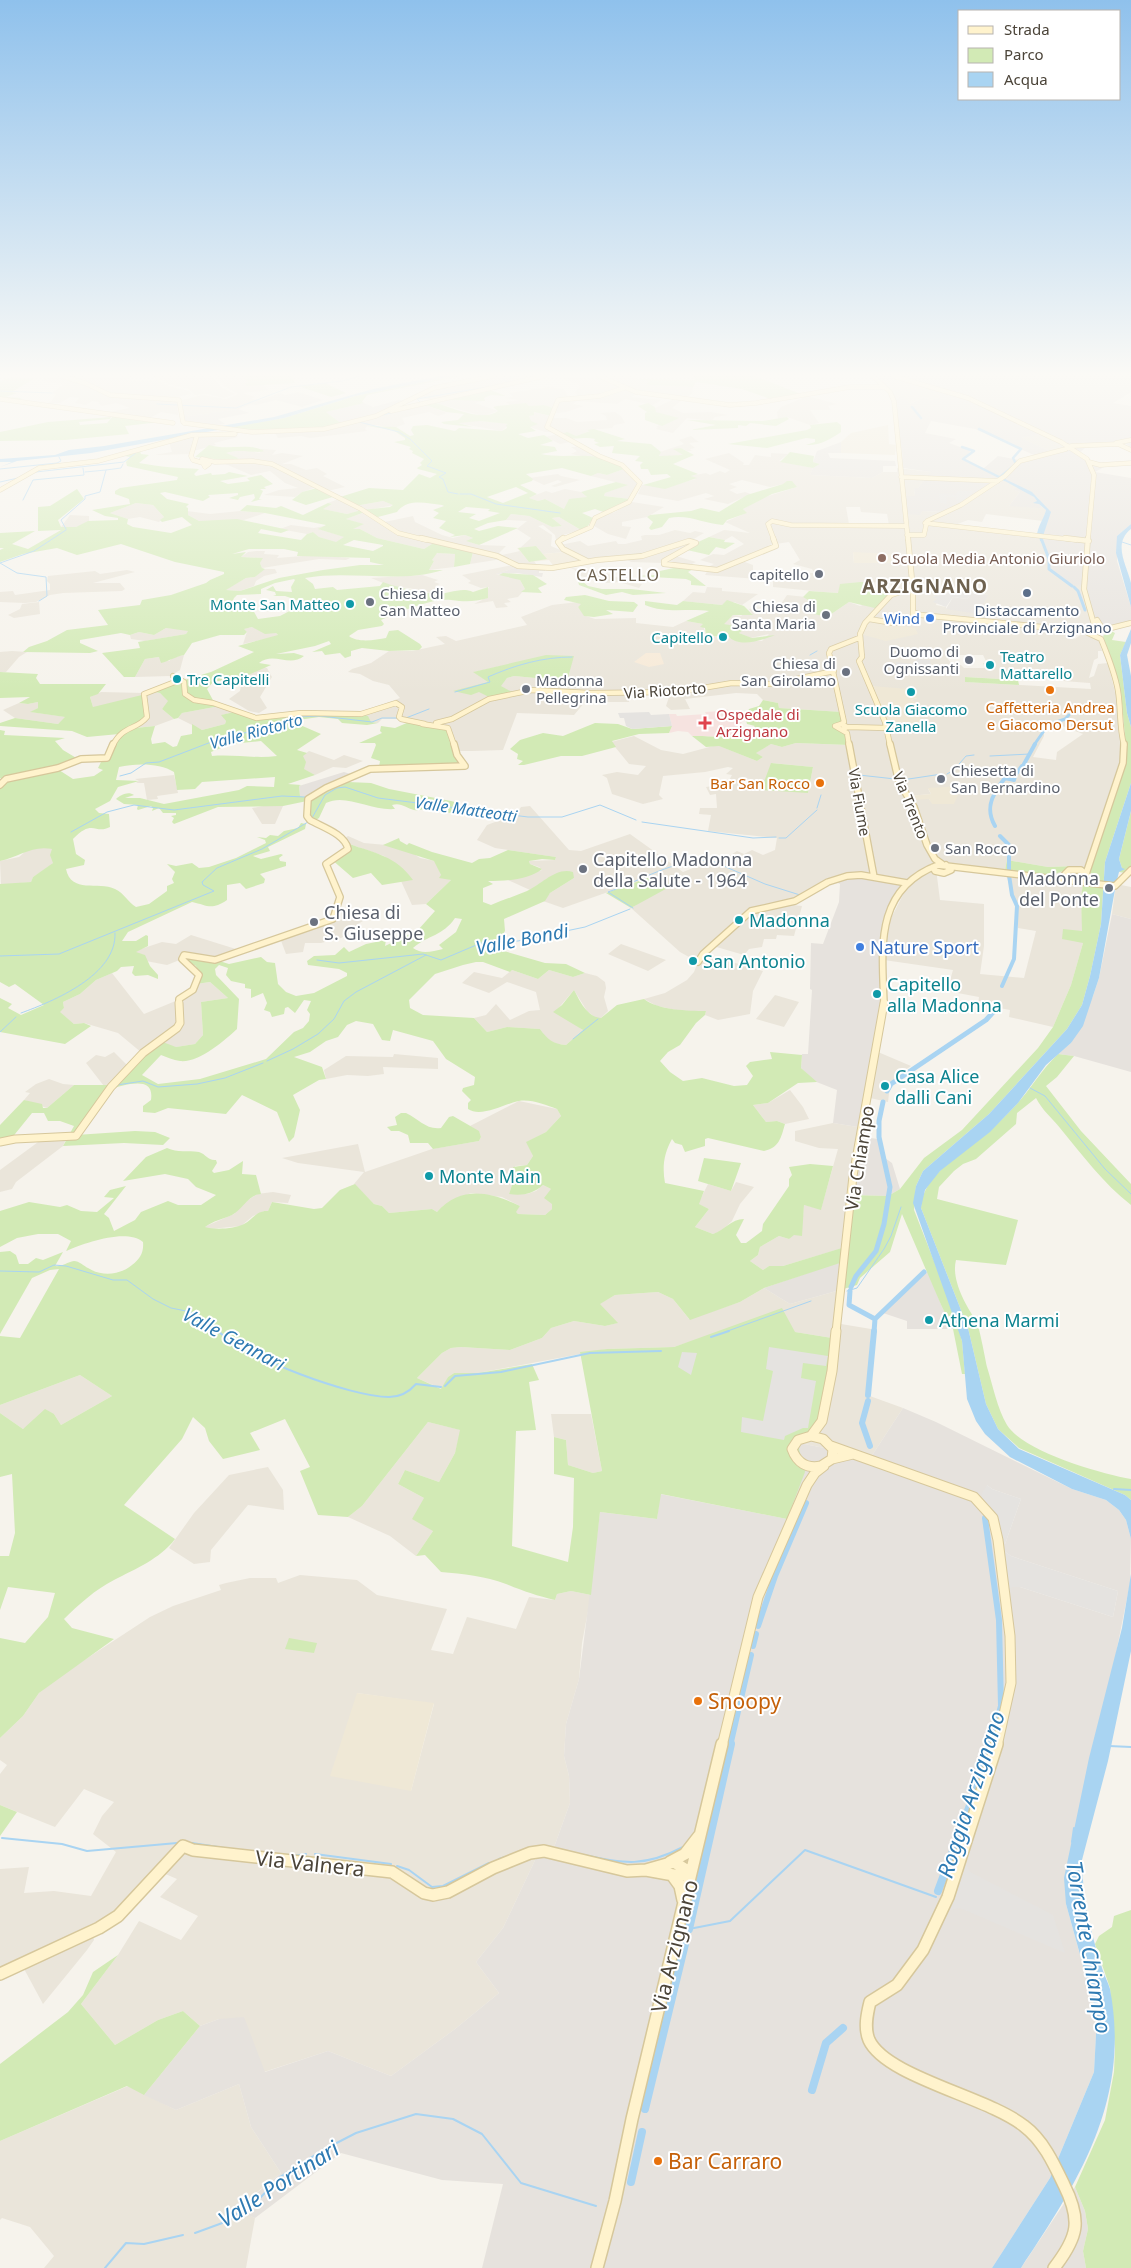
<svg xmlns="http://www.w3.org/2000/svg" width="1131" height="2268" font-family="'Noto Sans',sans-serif">
<style>
.residential{fill:#eae5da;fill-rule:evenodd}
.commercial{fill:#f7ead8}
.industrial{fill:#e6e2dd;fill-rule:evenodd}
.education{fill:#efe8d6}
.medical{fill:#f6e3e0}
.green{fill:#d2eab5;fill-rule:evenodd}
.parking{fill:#e5e3e0}
.water{fill:#a9d4f2}
.lines{fill:none;stroke-linecap:round;stroke-linejoin:round}
.stream-far1{stroke:#a9d4f2;stroke-width:1}
.stream{stroke:#a9d4f2;stroke-width:2}
.canal-far5{stroke:#a9d4f2;stroke-width:2.5}
.canal-far4{stroke:#a9d4f2;stroke-width:3}
.canal-far3{stroke:#a9d4f2;stroke-width:4}
.canal-far2{stroke:#a9d4f2;stroke-width:5}
.canal-far1{stroke:#a9d4f2;stroke-width:6}
.canal{stroke:#a9d4f2;stroke-width:8}
.secondary-far5-casing{stroke:#d6c79b;stroke-width:5}
.secondary-far4-casing{stroke:#d6c79b;stroke-width:6}
.secondary-far3-casing{stroke:#d6c79b;stroke-width:8}
.secondary-far2-casing{stroke:#d6c79b;stroke-width:9}
.secondary-far1-casing{stroke:#d6c79b;stroke-width:11}
.secondary-casing{stroke:#d6c79b;stroke-width:14}
.secondary-far5{stroke:#fff3cd;stroke-width:4}
.secondary-far4{stroke:#fff3cd;stroke-width:4.5}
.secondary-far3{stroke:#fff3cd;stroke-width:5.5}
.secondary-far2{stroke:#fff3cd;stroke-width:7}
.secondary-far1{stroke:#fff3cd;stroke-width:9}
.secondary{stroke:#fff3cd;stroke-width:11}
.education-dot{fill:#8d6e63;stroke:#fff;stroke-width:2}
.worship-dot{fill:#6b7280;stroke:#fff;stroke-width:2}
.service-dot{fill:#5c6f8a;stroke:#fff;stroke-width:2}
.culture-dot{fill:#0f9aa8;stroke:#fff;stroke-width:2}
.shop-dot{fill:#3f7fe0;stroke:#fff;stroke-width:2}
.food-dot{fill:#e8710a;stroke:#fff;stroke-width:2}
.health-dot{fill:#e0444e;stroke:#fff;stroke-width:2}
.labels{text-anchor:middle;dominant-baseline:central;stroke-width:4;stroke-linejoin:round;paint-order:stroke}
.far-education-label{font-size:15px;fill:#785e54;stroke:#fff;text-anchor:start}
.far-worship-label{font-size:15px;fill:#5b616d;stroke:#fff;text-anchor:end}
.far-culture-label{font-size:15px;fill:#0d838f;stroke:#fff;text-anchor:end}
.far-service-label{font-size:15px;fill:#4e5e75;stroke:#fff}
.far-shop-label{font-size:15px;fill:#366cbe;stroke:#fff;text-anchor:end}
.far-street-label{font-size:15px;fill:#4b4439;stroke:#fff}
.far-food-label{font-size:15px;fill:#c56008;stroke:#fff}
.far-health-label{font-size:15px;fill:#be3a42;stroke:#fff;text-anchor:start}
.far-quarter-label{font-size:16px;letter-spacing:1px;fill:#6e6250;stroke:#fff}
.far-water-label{font-size:16px;font-style:italic;fill:#2e7ab2;stroke:#fff}
.worship-label{font-size:18px;fill:#5b616d;stroke:#fff;text-anchor:start}
.culture-label{font-size:18px;fill:#0d838f;stroke:#fff;text-anchor:start}
.shop-label{font-size:18px;fill:#366cbe;stroke:#fff;text-anchor:start}
.street-label{font-size:18px;fill:#4b4439;stroke:#fff}
.far-district-label{font-size:19px;font-weight:bold;letter-spacing:1px;fill:#6e6250;stroke:#fff}
.water-label{font-size:19px;font-style:italic;fill:#2e7ab2;stroke:#fff}
.near-food-label{font-size:21px;fill:#c56008;stroke:#fff;text-anchor:start}
.near-street-label{font-size:21px;fill:#4b4439;stroke:#fff}
.near-water-label{font-size:22px;font-style:italic;fill:#2e7ab2;stroke:#fff}
</style>
<rect width="100%" height="100%" fill="#f6f3ec"/>
<path class="residential" d="M68,376H89L90,378L132,376L129,381H159L169,386L189,391L191,394L172,398L177,401L178,415L161,412L148,419L104,413L130,408L116,403L102,406L98,403L99,402L92,401L86,405L75,403L79,398L70,397L60,403L45,404L51,402L56,394L52,393L64,384L41,381L49,377Z
M159,376H212L221,387L235,394L224,398L207,394L195,395L188,389L168,384Z
M216,376H244L248,383L263,384L268,390L243,393L255,397L251,399L261,400L239,409L190,416L182,414L180,405L182,400L203,395L226,399L238,394L224,386Z
M495,376H541L432,400L416,397L454,384Z
M601,376H635L641,378L635,379L638,380L649,381L651,385L693,387L692,394L684,398L634,390Z
M564,377L603,379L639,393L631,397L661,400L653,405L625,399L617,404L577,401L573,404L584,406L566,412L556,413L559,401L578,396L575,392L580,387L579,384L560,378Z
M898,378L934,389L944,396L931,400L924,397L909,404L892,397L879,383Z
M549,387L564,389L568,397L560,398L554,408L544,405L529,406L526,403L510,405L506,402L520,400L504,398L513,397L509,393Z
M807,396L837,404L828,406L831,410H810L819,423L810,425L787,417L778,420L777,412L781,407Z
M676,398L682,400L672,408L683,413L711,412L728,415L715,417L712,420L717,421H713L687,418L673,433L656,429L658,427H656L659,425L677,418L658,413L655,411V408Z
M450,400L481,401L475,403L498,411L483,416L436,403Z
M425,405L447,413L438,416L429,412L402,418L405,424L394,428L376,425L367,426L365,429L367,431L310,438L301,436L278,438L275,433L304,432Z
M533,412L551,416L545,425L551,432H545L530,427L529,416Z
M615,412L621,416L625,423L614,425L612,428L589,430L590,431L576,436L560,435L549,429L548,422L553,418H566L577,422L607,420L606,416L600,413Z
M463,421H480L509,424L502,431L457,423Z
M233,434L238,437L214,443L216,445L193,451L192,454L154,455L172,452L169,442L192,436Z
M557,434L598,456L591,458L571,454L577,451L571,447H576L573,444L570,442L560,444L546,437Z
M1040,434L1066,447L1052,452L1020,438Z
M691,436L699,442L689,443L695,448L690,449L692,451H687L681,448L676,451L684,455L661,457L657,453L684,444L679,440Z
M261,449L276,450L272,455L282,453L303,456L282,464H291L306,470L317,468L327,474L323,476L345,487L327,491L321,487L314,488L302,492L295,497L264,495L279,490L298,488L285,483L270,471L251,475L223,463L236,460L225,453L242,450L260,453Z
M729,453L744,463L743,465H749L755,455L771,457V453L788,454L779,461L813,468L810,475L872,478L883,472H897V468L932,472L918,488H914L915,496L922,511L944,512L993,481L1003,480L1019,487L1012,489L1020,492L1009,506H1041L1046,510L1043,521L986,514L982,522L968,520L955,525L1041,536L1050,559V568L1064,580L1083,585L1096,624L1082,631L1062,629L1075,639L1083,633L1098,638L1102,651H1098V658L1094,660L1089,678L1094,676L1098,664L1108,663L1115,692L1121,703L1126,748L1083,884L1081,898L1083,943L1071,985L1053,1027L1009,1017L1010,1010L978,1004L979,997L947,991L953,970L884,960L885,930L906,889L874,877L833,882L793,905L802,906L794,936L777,935L776,939H764L762,947L749,949L744,955L713,946L704,954L763,971L753,991L750,1014L718,1020L705,1015L706,1011H681L657,1006L644,999L665,993L687,980L694,972L698,962L680,952L631,908L641,902L653,876L563,908L543,901L550,893L574,878H548L530,890L508,880L542,870L539,867L530,864L529,861L555,860L556,857L495,848L477,840L487,825L506,818H514L521,807L530,806L569,850L581,851L630,834L683,872L698,866L696,864L706,860L718,863L737,851L744,854L752,850L763,855L775,850L777,838L708,831L711,815L699,814L700,808H717L716,794L710,795L706,787L727,784L732,775L726,774L733,768L728,767L705,772L663,776L659,795L663,799L643,804L612,794L607,778L602,775L617,772L638,775L646,766L629,764L611,742L634,736L661,750L683,754L717,745L757,761L763,757L755,753L771,744L782,747L796,743L848,745L842,712L779,708L778,703L763,700L757,694L736,693L685,699L690,709L671,710L666,706L669,697L690,694L689,692L630,693L629,702H585L574,715L517,713L503,750L472,751H454L423,726L399,719H382L378,723L371,722L359,713L400,698L389,685L373,681L360,674L348,672L352,669L371,663L389,651H412L445,644L436,637L446,636L456,641L527,625L521,617L552,605L578,602L582,604L578,607L586,616L595,619L636,618V623L673,627L686,621L703,624L706,636L762,641L769,634L751,638L739,633L744,629L723,624L733,615L741,616L745,613L752,614L749,609L781,604L787,595L806,597L808,600L806,612L827,617L849,602L860,606L891,593V584L872,582L850,583L839,593L823,592L773,587V582H769V580L705,575L708,570L704,569L714,564L700,560L713,554L724,555L744,544L732,536L725,540L709,537L724,530L750,533L725,522L746,513L743,509L762,498L797,487L783,484L770,487L742,480L729,484L737,487L729,490L737,494L745,492L751,494L728,504L704,499L714,496L706,493L678,501L638,494L642,485L680,483L696,479L690,476L706,473L710,475L720,471L725,473L730,470L705,459ZM860,507L861,512L887,514L889,525L849,524L846,507ZM789,542L800,560L793,564L812,569L814,573H753V565L742,561L767,548L769,545ZM853,553L909,555L910,563H854ZM952,591H959L988,595L946,609V607L936,605L938,599L933,597ZM951,655H983L986,661L994,663H983L985,668H964L961,665H953L948,659H954ZM519,662L566,681L514,676L507,678L500,686L511,692L471,687L489,682L474,672ZM1017,675L1052,677L1062,679L1063,681L1090,683L1091,689L966,682V677L1018,680ZM872,686L917,698L911,700L918,704L885,713ZM1052,722L1083,734L1057,752L1056,760L1033,757L1044,736V729ZM772,763L813,767L808,793ZM928,789L954,804H933L929,799L908,796L931,794ZM1007,860L1048,867L1076,866L1052,875L1034,874L1005,870ZM954,866L1005,870L1015,906L1018,928L1036,931L1024,978L980,974L984,946V904L940,900L936,869Z
M624,469L638,484L630,499L604,496L605,493L627,485L591,476L598,473L607,475Z
M558,474L561,476L580,480L555,487L551,486L562,482L558,480L544,485L529,478Z
M565,489L581,492L587,497L564,509L545,499L538,501L528,498L546,491L552,493Z
M341,498L355,506L383,501L394,505L347,514L322,509L332,504L328,503Z
M632,502L664,507L647,517L622,522V526L631,527L626,539L608,534L594,526V521L598,517L615,512Z
M136,503L153,505L164,517L159,522L140,517L128,519L110,513Z
M187,511L210,514L240,511L265,513L244,520L209,522L199,521L188,515Z
M366,512L380,523L413,516L415,522L442,535L453,538L465,535L473,538L467,541L479,545L506,546L499,553L502,555L520,551L529,562L534,561L539,568L518,567L496,574L515,577L520,580L525,589L518,597L507,599L511,602L504,603L508,607L496,608L493,601L474,604L482,600L489,587L481,588L468,583L471,581L462,575L513,565L502,559L470,564L473,552L435,542L424,549L377,538L360,529H352L363,524L345,519Z
M511,514L529,516L552,527L562,526L552,518L559,517L581,530L563,535L556,540L555,535L543,525L538,526L552,535L551,546L565,552L543,554L536,546L520,548L531,538L517,529L527,521L506,520Z
M70,515L89,516V523L76,527H61Z
M291,525L314,528L324,526L319,529L345,537L336,543L319,537L313,532L307,534L280,529Z
M675,530L690,533L695,531L704,533L690,541L694,542L676,556L696,562L685,567L663,563L631,562L624,558L586,561L560,545L580,541L588,546L616,541L618,544H625L642,540L641,536L645,535H659Z
M256,551H265L264,554L279,555L277,558L315,555L350,558L346,560L319,559L262,568L260,563L262,558L241,557L248,552Z
M438,553L455,554L454,567L429,570L434,561L432,560L434,554Z
M571,568L603,572L632,583L642,584L639,588L619,582L607,583L577,575L575,570Z
M264,569H275L277,573L264,576L256,581L254,586L240,591L225,590L246,578L255,577Z
M127,570L135,572L93,583H120L125,589L122,591L63,593L50,595L36,602L25,603L0,602V592L13,591L15,595L50,590V584L47,581L48,576L95,571L100,574Z
M422,575L438,580L434,582L440,584L435,586L441,589L437,590L443,593L434,594L409,588L393,587L371,578Z
M707,587L722,588V591L758,594L742,605L734,602L722,605L683,601L693,592L705,593Z
M39,602L40,614L14,618L8,615L20,609L22,604Z
M252,627L276,633L279,636L243,644L247,632L243,629Z
M166,628L189,630L186,634L145,641L131,639L130,635L139,632L154,635Z
M0,652L12,651L27,652L19,657L6,672H0Z
M184,655L180,670L170,676L135,677L145,659L159,657L169,661L174,657Z
M264,667L267,668L272,677L260,697L267,708L259,713L249,711L229,699L240,691L243,676Z
M148,691L160,693L169,701L162,709L174,719L155,726L123,729L138,723L93,707L90,697L101,692L144,693Z
M38,702V708L31,712L66,717L58,724L15,718L3,710L19,703L28,704Z
M220,706L234,712L222,715L226,721L225,724L202,730L178,718L182,713Z
M309,751L334,760L344,755L363,761L346,768L333,767L315,775L303,769L302,756Z
M174,775L178,793L157,796L158,799L147,800L144,783H136L139,781L135,779Z
M263,806H283L275,824H262L252,808Z
M348,836L364,843L386,845L409,851L420,858L435,861L441,875L451,880L426,904L412,905L401,881L412,880L384,856L349,844L345,838Z
M43,847L53,849V863L50,866L33,877L31,882L1,885L0,861L19,857L27,850Z
M1116,884L1131,887V919L1112,914Z
M341,908L357,914L363,921L356,925L361,928L341,938L321,943H305L303,952L286,954L280,938L331,920Z
M191,935L239,950L216,960L182,959L167,965L146,961L144,955L136,953L135,951L162,942L176,944Z
M621,944L666,960L648,971L608,954Z
M512,970L538,979L549,970L573,977L585,973L597,976L605,982L606,988L604,997L608,1011L601,1018H596L587,1011L574,990L556,1011L583,1030L566,1045L557,1044L548,1040L540,1029L507,1027L487,1032L474,1018L486,1015L496,1004L510,1020L529,1011L540,1010L536,992L507,982L489,993L462,983L474,972L502,978Z
M112,973L144,1014L178,1000L196,984L210,982L228,998L201,1002L203,1035L195,1044L176,1047L169,1046L142,1053L118,1033L84,1023L74,1024L59,1012L64,1008L63,1002L80,994L96,980Z
M775,995L799,1002L784,1027L756,1019Z
M114,1052L129,1067L113,1085L104,1086L86,1063L96,1055L105,1057Z
M878,1052L911,1066L902,1072L906,1075L890,1085L888,1102L870,1098Z
M394,1054L438,1058V1069L383,1067L384,1074L368,1076L347,1075L326,1079L324,1070L346,1056L393,1057Z
M49,1079L63,1084L74,1085L47,1108L24,1100L30,1093L25,1092L36,1084Z
M790,1090L803,1107L809,1119L785,1124L777,1121L766,1122L753,1105L768,1103Z
M519,1101L557,1109L561,1116L546,1132L527,1142L533,1156L527,1165L515,1166V1176L509,1194H527L536,1191L543,1185L551,1189L553,1204L552,1209L545,1215L518,1214L515,1212L520,1206L502,1197L471,1193L443,1206L437,1212L432,1209L389,1213L382,1206L374,1204L354,1184L364,1172L298,1163L282,1158L358,1144L365,1172L432,1149L479,1141L481,1137L479,1132L470,1126Z
M833,1123L864,1128L846,1247L783,1266H769L763,1270L750,1261L758,1255L760,1247L779,1236L789,1239L803,1216L804,1205L821,1209L838,1149L819,1148L795,1141V1131Z
M45,1137H67L63,1146L16,1182L12,1189L0,1192V1170Z
M736,1182L754,1187L740,1204L732,1221L720,1232L713,1234L695,1227L709,1209L698,1204L708,1184L731,1191Z
M273,1192L291,1195L288,1203L272,1202L268,1211H264L253,1216L241,1226L210,1229L204,1227L234,1214L241,1205L257,1194Z
M764,1288L790,1304L840,1290L835,1323L871,1329L867,1395L903,1408L871,1457L799,1443L832,1338L795,1332L717,1333L674,1347L607,1349L478,1373H454L448,1377L442,1389L417,1378L442,1353L451,1348L461,1347L510,1350L542,1338L551,1328L574,1321L605,1326L617,1323L599,1304L615,1295L658,1292L673,1299L689,1319L740,1302Z
M80,1375L112,1396L61,1425L54,1414L23,1429L0,1413V1405Z
M551,1414H591L602,1471L593,1473L568,1465L566,1440L554,1437Z
M428,1422L461,1430L455,1453L439,1482L405,1470L398,1484L424,1498L433,1531L416,1556L390,1536L348,1517L362,1506Z
M268,1467L283,1490L284,1510L248,1505L211,1550L210,1562L194,1564L169,1548L194,1513L229,1475Z
M300,1575L357,1580L377,1595L447,1609L431,1650L453,1654L467,1617L516,1629L529,1597L555,1600L557,1594L571,1591L591,1595L582,1643L579,1679L566,1724L564,1756L569,1776L570,1803L553,1850L537,1856L503,1928L476,1962L499,1993L455,2029L391,2076L328,2051L264,2072L219,2019L200,2026L183,2011L158,2020L115,2045L81,2004L118,1955L139,1921L181,1940L198,1916L160,1897L177,1879L163,1873L93,1935L94,1940L87,1950L43,2004L23,1967L0,1978V1869L29,1867L24,1893L54,1891L91,1896L116,1852L93,1834L102,1816L114,1802L84,1789L55,1827L0,1805V1774L7,1765L0,1760V1738L23,1716L39,1693L60,1676L150,1617L173,1606L221,1590L219,1585L226,1583L250,1578H276L278,1583ZM357,1693L434,1704L411,1791Z
M239,2084L251,2127L281,2173L236,2209L255,2218L246,2268H44L54,2256L30,2227L2,2218L0,2220V2141L128,2086L176,2110Z"/>
<path class="commercial" d="M646,653H660L664,664L649,667L634,662Z"/>
<path class="industrial" d="M872,376H1131V392L1113,403L1131,406V448L1123,441L1085,448L1079,453L1092,461L1106,466L1095,472L1131,478V524L1117,536V561L1131,607V622L1111,626L1096,624L1083,585L1073,586L1050,568V559L1041,536L1050,513L1037,497L1005,479L993,481L964,502L944,512L922,511L920,515L907,514L905,496H915L914,488H918L931,472L903,468L902,450L894,420L892,398L904,397L910,404L924,397L931,400L943,396L927,391L933,390L898,378L879,383ZM931,421L975,429L1034,455L1019,460L998,456L983,469L963,460L971,451L949,443L956,439L925,433ZM1041,434L1064,446L1066,447L1052,452L1021,438Z
M298,392L323,400L302,407L276,400L256,405L249,404L280,393L286,395Z
M399,400L403,401L375,415L342,424L326,412L364,403L373,407Z
M238,409L249,413L218,419L225,424L210,426L192,424L184,420L182,414L190,416Z
M841,442V453H828L830,458L895,461L896,466H883V472L872,478L810,475L813,468L820,464L813,462L817,451Z
M1019,487L1034,497L1041,506L1040,508L1009,506L1020,492L1011,489Z
M518,567L545,568V571H539V573H543L542,577L517,573L495,574Z
M972,593L988,595L978,614L946,609L953,597L967,599Z
M344,772L354,775L309,798L300,796L299,786Z
M853,876L910,884L896,906L885,930L886,1008L864,1128L833,1123L837,1090L814,1081L801,1068L802,1054H808L812,990L810,989L811,943L823,944L839,902L840,884L836,882Z
M1112,914L1131,919V1072L1074,1056L1058,1054L1071,1043L1093,996L1099,978Z
M863,1137L878,1139L882,1156L892,1163L900,1189L888,1196L850,1195Z
M843,1261L840,1290L790,1304L764,1288Z
M928,1271L942,1307L953,1329H907V1321L880,1312Z
M903,1408L936,1422L1072,1489L1106,1500L1119,1510L1126,1520L1131,1539L1130,1583L1066,1904L1097,2017L1094,2072L1050,2178L992,2268H482L503,2184L442,2180L341,2153L255,2218L236,2210L281,2173L251,2127L239,2084L176,2110L144,2095L200,2026L219,2019L244,2017L265,2072L328,2051L391,2076L455,2029L499,1993L476,1962L503,1928L537,1856L553,1850L570,1803L569,1776L564,1756L566,1724L579,1679L600,1512L657,1519L660,1494L787,1519L799,1443L871,1457ZM987,1485L992,1489L1021,1499L1005,1544L993,1514ZM1004,1551L1011,1556L1118,1591L1113,1617L1020,1587H1012Z
M1075,2187L1085,2211L1088,2229L1083,2251L1086,2268H1021Z"/>
<path class="education" d="M888,425L889,444L896,445L895,455L841,453V442L851,433Z
M536,546L543,554L565,552L586,561L555,568L549,560L529,562L517,548Z
M853,552L909,555L910,563H854Z
M868,619L884,622L883,624L915,628L918,634L886,641L860,634Z
M871,686L909,689L916,693L917,698L911,700L918,704L921,725L888,722Z
M962,786L954,804H932L929,799L910,800L908,796L931,794L928,788Z
M357,1693L434,1703L411,1791L330,1776Z"/>
<path class="medical" d="M721,709H727L729,713L747,714L749,717L737,726L743,734L720,737L692,736L688,732L678,731L669,733L672,726L669,714H676L677,716L706,714L705,712L721,711Z"/>
<path class="green" d="M244,376H292L295,383L247,386L245,383H248Z
M453,376H461L367,395L362,402L364,403L326,412L342,424C303,431 263,431 223,428L284,418L355,396Z
M693,376H755L803,395L773,400L742,389L696,382L693,387L651,385L647,384L649,381L634,379L695,380Z
M11,377L35,378L12,392L17,393L6,397L22,398L16,401L0,398V381Z
M325,383L346,393L331,397L298,386Z
M490,390L506,396L491,395L484,398L485,401L450,400Z
M436,403C454,408 482,422 498,411L493,407L497,406L526,403L529,406L544,405L554,408L551,416L534,412V415L529,416L531,421L538,424L530,427L536,431L518,434L528,438L544,435L553,441L540,445L555,447L557,451L541,454C566,460 603,448 624,469L607,475L598,473L591,476L562,468L526,474L533,479L532,481L520,485L537,494L529,498L538,501L545,499L564,509L569,499L587,497L581,492L616,482L628,485L605,493L604,496L630,499L606,513L595,509L582,513L593,518L588,526L581,530L559,517L552,518L562,526L552,527L529,516L511,514L506,520L488,523L474,529L479,531L498,526L518,528L479,545L466,541L473,538L465,535L450,537L455,535L439,528L446,521L433,518L439,513L433,510L444,506L442,505C426,503 407,498 397,512L374,518L365,512L346,519L364,524L353,529H360L377,538L424,549L435,542L473,552L470,564L454,567L455,554L437,553L432,560L434,561L429,570H443C398,584 351,570 305,578L313,584L315,589L333,587L337,590L380,586L383,582C391,586 424,593 434,594C447,595 461,586 473,592L488,587V598C474,602 465,602 451,600C434,597 396,613 381,620L384,624L382,626L358,630L349,636C357,643 376,640 386,638L389,631L398,630L420,644L422,647L419,650L389,651L362,648L351,651V656L345,658L340,653L325,655L322,651L312,652L331,644L329,641L315,646L276,654L294,653L304,656C289,668 274,651 259,663L271,665L246,676L213,682L207,689L215,704L220,706L182,713L178,718L174,719L162,709L168,701L160,693L148,691L211,672L254,652L238,646L278,635L276,633L265,634L252,627L244,629L247,632L244,635H220L192,643L184,655C175,657 169,661 161,663L159,657L145,659L135,677H124L102,653L140,648L138,642L186,634L188,631L166,628L154,635L139,632L130,635L121,633L80,640V643L98,651L90,653L23,652L29,647L47,641L67,630L108,625L98,610L140,605L142,600L171,595L206,583L210,580L224,574V572L175,562L121,544L77,555L57,548L23,554L0,562V550L4,548H0V533L35,531L12,544L28,549L61,530L38,531V507L50,506L77,489L84,499L58,520L61,527H76L88,521L118,520V518L105,516L92,510L130,504L129,499L115,494V491L120,488L177,480L178,477L127,466L126,462L130,457L120,455L140,451L141,454L149,455L139,463C160,467 180,468 199,469L194,474L196,476L211,473L212,475L225,474L229,472L248,476L220,481L228,484L250,481L247,478L261,475L273,484L264,487L266,489H260L263,491L259,499H262L251,502L255,498L254,494L240,497L238,500L229,498L238,495V493L208,495L210,497L203,501L165,492L160,493L167,499L189,504L186,507L188,508V515L199,521L237,519L289,530L281,533L261,529L258,533L301,540L307,534L313,532L319,537L336,542L344,537L318,529L326,525L265,513L240,511L247,505L276,508L281,506L303,515L328,503L332,504L323,509L347,514L362,510L390,507L393,505L383,501L355,506L340,497L369,488L403,490L419,474L430,478L437,474L418,469L417,468L422,465L420,463L424,459L412,453L413,451L409,449L411,447L394,442L405,440V438L393,430L367,426L396,427L410,436L414,435L411,430L413,426L427,425L455,431L459,428L502,431L507,428L506,425L508,424L480,421L458,423L473,427L444,424L441,422L458,420L464,414L446,412L425,405ZM516,487L528,493L503,503L487,497ZM136,503L153,505L164,517L160,520L162,522L182,517L192,525L171,533L133,527L127,524L128,519L110,513ZM466,507L490,509L488,511L500,513L479,521L469,518L476,514L458,512ZM354,540L383,545V546L373,551L343,545ZM249,549H284L298,552L297,556L370,558V562L384,565H360L323,570L279,578L240,591L226,590L246,578L255,577L265,569L262,568L260,563L263,558L241,557L246,552L232,554ZM294,579L295,580L291,587L292,592L276,591L273,586L266,590L275,592L276,595L273,596H285L305,603L280,616L258,619L253,610L248,607L233,610L230,607L234,598L237,595L261,594V589L275,583Z
M648,403L655,407L656,412L679,418L662,426L645,420V413L647,412L638,406Z
M113,416L160,422L125,426L129,434L65,440L0,441V432L48,422L111,417L110,419L79,422L80,425L107,423Z
M787,417L789,419L776,426L750,423L746,426L738,425V428L690,430L716,425L687,420L763,421Z
M837,422L841,425V432C831,439 819,446 806,445L815,442V439L806,438L767,448L728,444L807,430L811,428L810,425Z
M594,429L625,439L617,441L651,444L661,452L659,456C662,456 680,455 683,455L673,449L681,448L694,455L673,464L698,474L691,476L697,478L665,489L643,485L671,477L667,474L651,475L648,469H641L640,465L643,462L635,461L640,456L612,453L614,446L600,447L594,444L599,443L594,441L595,439C580,436 576,442 560,435L567,432L576,436L590,431L587,430Z
M209,445C228,451 248,442 264,451C256,454 241,448 226,453L238,458L235,461L195,457Z
M790,452L814,456L813,462L820,464L813,468L780,462Z
M787,481H792L797,487L772,494L743,509L747,513L727,520L723,525C704,524 689,514 669,518L662,527L651,530L649,528L653,522L647,517L650,515L691,511L701,508L719,512L747,495L783,484Z
M321,487L336,496L306,505L292,500L302,492Z
M709,537L725,540L724,542L735,543L725,549L716,547L709,555L687,550L696,543Z
M536,546L547,559L529,562L518,548Z
M678,567L695,568L688,572L706,586L691,585V581L686,579L636,576L656,575L660,571Z
M503,573L533,575L547,584L538,588L542,593L521,592L525,589L520,580L499,575Z
M577,577L588,586L602,589H631L666,593L633,595L622,592L606,595L579,585Z
M860,582H865L862,590L892,592L879,609L849,602L827,617L805,612L808,600L803,597L809,591L838,593L840,584Z
M585,595L609,601L634,602L638,605L633,612L606,610L613,614L594,617L584,616L578,607L581,604L564,600L566,597Z
M727,600L744,606L753,615H733L724,624L746,628L739,633L752,638L775,635C763,640 740,648 729,637L706,636L705,628L700,627L703,624L686,621L709,611C687,608 667,614 645,605V601L677,605L683,601L722,605Z
M1109,630L1115,633L1112,640L1126,642L1120,655L1127,713L1131,727V783L1105,862L1101,924L1090,976L1082,1005L1067,1029L989,1114L923,1171L916,1186L914,1210L954,1312L962,1341L965,1374H962L953,1329L942,1307L902,1214L890,1252L860,1278L857,1285L840,1290L843,1262L764,1288L740,1302L690,1320L673,1299L658,1292L615,1295L600,1304L618,1323L605,1326L574,1321L551,1328L542,1338L510,1350L461,1347L451,1348L442,1353L417,1378L441,1389L448,1377L454,1373H478L532,1364L539,1380L529,1382L536,1430L516,1431L512,1546L568,1562L573,1527L574,1478L554,1474V1437L566,1440L568,1465L593,1473L602,1471L580,1352L607,1349L674,1347L782,1308L795,1332L832,1338L820,1417L814,1432L799,1443C798,1455 805,1461 805,1472L787,1519L661,1494L657,1519L600,1512L591,1595L571,1591L557,1594L555,1600C537,1596 523,1591 506,1584C485,1576 463,1574 441,1572L425,1555L416,1556L433,1531L412,1519L424,1498L398,1484L405,1470L439,1482L455,1453L460,1430L428,1422L362,1506L348,1517L318,1515L300,1471L310,1467L285,1419L250,1433L260,1450L223,1459L209,1441L205,1428L193,1417L182,1439L124,1505L175,1539C160,1559 135,1569 114,1580C96,1589 78,1605 64,1619L72,1628L114,1639L39,1693L23,1716L0,1738V1638L25,1643L48,1617L55,1593L8,1587L0,1610V1556H9L15,1533L12,1474L0,1477V1413L23,1429L45,1409L54,1414L61,1425L112,1396L80,1375L0,1405V1336L20,1338L59,1269L50,1270L32,1278L0,1334V1252L10,1251L16,1255L19,1264H28L36,1258L43,1260L63,1252L55,1266C62,1267 67,1262 74,1261C79,1261 84,1266 88,1268C102,1277 120,1275 132,1265C140,1259 144,1252 143,1242C126,1228 85,1243 66,1251L71,1241L58,1234H38L17,1238L0,1247V1211L29,1202L60,1207L67,1205L81,1211L97,1212L114,1198L104,1197L110,1190L126,1186L104,1214L109,1218L114,1231L135,1220L141,1212L168,1201L178,1205H201L216,1195L196,1187L188,1179L165,1174L123,1181L146,1157L167,1148C178,1153 187,1150 199,1152C206,1154 208,1161 216,1160L217,1163L212,1171L214,1173L229,1170L243,1161L242,1174L256,1175L261,1194C249,1194 242,1210 232,1215C223,1219 213,1221 205,1227C214,1230 235,1229 244,1224C253,1219 257,1210 268,1211L272,1202L314,1209L322,1208L340,1190L355,1184L374,1204L382,1206L389,1213L432,1209L437,1212C461,1185 491,1192 520,1206L516,1212L518,1214L545,1215L552,1209V1204L544,1198L551,1189L543,1185C533,1194 522,1196 509,1194L515,1176L513,1167L527,1165L533,1156L526,1142L546,1132L561,1116L557,1109C546,1105 531,1099 519,1101C504,1104 481,1118 468,1109V1103L471,1100L462,1091L463,1088L474,1085L475,1077L446,1059L433,1041L393,1030L390,1041L382,1040L373,1024L356,1021L347,1025L338,1037L326,1041L310,1052L294,1057L322,1067L326,1079L319,1080L293,1095L300,1110L294,1137L289,1142L277,1112L242,1095L226,1114L168,1108L155,1113L143,1112V1106L151,1100C152,1093 151,1086 143,1084C135,1082 116,1086 109,1091C100,1097 84,1125 76,1135L135,1131L155,1132L170,1138L163,1145L124,1143L63,1146L74,1126L60,1121H48L44,1113H32L11,1139L0,1142V1125L24,1100L42,1104L43,1108H47L74,1085H113L160,1041L176,1047L195,1044L203,1035L201,1002L228,998L210,982L196,984L198,974L196,966L182,959V956L216,960L229,964L261,957L267,962L275,963L278,984L286,992L296,996L314,993L347,976V973L339,969L308,965L307,961L314,956L335,955L344,947L349,952L366,944L386,940L385,946L418,930L435,911L426,904L451,880L439,878L441,875L434,861L383,845L399,838L400,841L407,845L409,843L432,852L472,863L479,859L490,858L508,850L556,857L555,860L542,859L529,861L530,864L542,869C529,880 505,881 488,881L493,884L483,888V902L491,905C503,900 515,896 527,891C542,884 556,867 573,872L574,878L550,893L545,901L504,919L505,931L497,943L489,942L482,947V950L504,951L545,963L566,964L585,973L573,977L549,970L538,979L512,970L510,972L483,962H476L463,965L435,974L409,1000L410,1008L423,1015L474,1018L487,1032L507,1027L540,1029C547,1039 553,1044 566,1045L583,1030L553,1012L562,1005L574,990C580,1001 587,1017 601,1018L617,1005L644,999C658,1010 688,1011 706,1011L705,1015L696,1023L680,1045L668,1052L660,1061L670,1072L683,1081L702,1078L734,1086L747,1085L753,1076L746,1066L750,1062L772,1059L770,1052L802,1055L801,1068L817,1082L798,1083L768,1103L753,1105L766,1122L777,1121L785,1124C781,1138 779,1148 764,1151L708,1138L705,1139V1146L685,1152L682,1145L675,1143L672,1139C664,1153 662,1167 665,1183L704,1191L699,1204L709,1209L695,1227L713,1234C725,1230 731,1219 744,1219L736,1235L741,1243H746L762,1231L763,1224L789,1186V1179L792,1175L789,1167L810,1164L833,1166L821,1210L804,1205L802,1236L794,1235L789,1239L779,1236L760,1247L758,1255L750,1261L763,1270L769,1266H783L845,1247L850,1195L888,1196L900,1189L924,1158L962,1130L1038,1048L1053,1027L1071,985L1083,943L1062,939L1063,929L1082,931L1081,897L1083,884L1126,748L1121,692L1103,636ZM455,918L462,919L456,932L439,945L443,949C433,951 422,955 413,948C428,935 443,936 455,918ZM219,965L228,968L226,975L231,981L245,984V988L251,989V998L263,993L267,1003L264,1010L270,1012L272,1017L284,1014L285,1008L288,1007L295,1013L304,1000L311,1001L307,1010L310,1014L309,1021L303,1028L294,1032L266,1059L200,1079L158,1084L142,1075L161,1055C167,1057 173,1060 180,1061C199,1063 224,1041 237,1029L239,999L216,975L215,969Z
M546,655L574,656L567,681L514,676L507,678L501,686L512,692L489,697L479,692L471,695L453,691L488,682L473,672Z
M0,672L38,674L36,678L40,684H106L98,694L90,697L93,707L142,695L147,714L139,723L125,729L155,726L151,739L152,744L165,742L173,747L177,746L181,736L192,734V724L202,730L225,724L226,721L221,715L234,712L250,717L298,713H359L368,716L371,722L378,723L367,725L342,723L338,719L319,717L291,721L321,734L297,750L307,753L303,756L306,762L304,769L315,775L288,784L301,785L299,786L300,796L309,798L340,782H348L371,783L389,789L451,801L459,803L460,807L482,811C465,820 444,810 426,809C422,809 418,811 414,810C406,808 401,802 392,805L395,809C370,811 346,793 326,803L319,818L314,821L307,818L304,813L307,801L283,806L218,807L174,824L172,822L174,818L171,816L176,815V813H163L159,808L152,811L153,808L151,806L138,810L137,809L138,805L124,804L116,799C121,795 128,791 134,795L125,798H140L164,804L239,790L247,786L274,787L275,777L202,782L195,789L177,790L174,772C160,763 136,763 119,767L116,780L139,781L118,787L110,801L95,809L99,813L109,814L110,827C95,835 93,818 73,839L76,854L85,860L84,865L66,869C71,894 98,881 115,889C124,893 128,902 136,907L149,904L167,891V886L174,883L172,879L175,872L167,864L176,866L192,863L199,868L209,867L236,858L266,843L265,840L257,837L266,838L270,835L278,836L284,831L298,828L301,823L306,824L305,829L268,847L270,851L253,856L261,859L281,854L283,855L279,858L280,861L286,862V866L260,874L265,879L264,883L246,889L240,883L227,885V900C211,911 207,905 192,902L128,932L122,941H136L146,935L148,936V946L136,952L145,955L150,966L158,975V979L148,975L135,976L132,973L134,966L121,967L117,971L96,980L80,994L63,1002L64,1008L60,1012L74,1024L84,1023L91,1026L65,1044L0,1032V998L12,1004L8,1008L21,1015L44,1005L15,984L9,987L0,982V884L31,882L33,877L53,863L50,855L52,849C32,845 19,857 0,861V783L3,779L0,778V730L5,731L4,735L65,738L55,741L63,750L78,759L59,770L73,779L94,776L103,770L98,768L102,760L108,755L119,734L87,737L72,731L0,726V723L15,718L58,724L65,717L30,712L38,708V702L28,704L19,703L30,697L0,698ZM261,741L277,756C255,759 234,754 212,756L211,752L231,744Z
M965,677L1018,680L1019,685L965,682Z
M763,700L778,703L779,708L842,712L849,745L796,743L782,747L771,744L756,753L763,757L757,761L719,746L706,747L692,736C712,735 738,742 755,726L747,724L746,720H750L747,714L749,709L759,706Z
M409,722L449,728L464,765L379,767L380,761L371,758L376,745L375,743H359L382,733L380,731L381,726L395,728Z
M595,723L618,724L632,729L672,726L669,733L639,734L612,741L616,747L582,756H561L524,765H518L523,761L517,759L518,754L510,749L520,740L543,733L563,736Z
M771,763L813,767L808,793L761,790Z
M1131,811V874L1119,872L1122,868L1119,859Z
M349,844C375,853 396,856 413,880L382,885L371,873L353,878L331,859L339,855Z
M1007,860L1048,867L1077,866L1052,875L1005,870Z
M653,876L673,885L631,908L606,893Z
M1058,1054L1074,1056L1057,1077L1046,1086L1081,1131L1131,1184V1205C1103,1183 1083,1156 1060,1128C1052,1118 1042,1110 1036,1098L1017,1113L1016,1124L976,1159L963,1164L954,1171L939,1187L937,1199L1018,1220L1006,1265L956,1260C951,1279 965,1304 975,1319C979,1323 985,1358 987,1367C993,1386 997,1408 1007,1425C1024,1452 1100,1473 1131,1479V1500L1125,1495L1019,1448L998,1429L986,1404L968,1328L921,1208C922,1174 965,1152 988,1132C998,1124 1007,1114 1016,1105C1031,1089 1041,1070 1058,1054Z
M401,1113H406C419,1119 426,1130 441,1128L449,1117L453,1116L479,1131L481,1137L479,1141L433,1149L428,1143H410L408,1135L399,1131H391L387,1127L397,1125L395,1117Z
M704,1158L741,1163L731,1191L698,1181Z
M289,1638L317,1643L314,1653L285,1649Z
M0,1805L17,1812L0,1836Z
M1131,1910V2268H1086L1083,2251L1088,2229L1085,2211L1075,2187L1105,2120L1114,2072L1115,2049L1110,1988L1095,1944L1099,1936L1112,1927L1114,1916Z
M118,1955L81,2004L115,2045L158,2020L183,2011L200,2026L144,2095L127,2086L0,2141V2064L68,2012L83,1995L93,1972Z"/>
<path class="parking" d="M958,491H973L966,498L968,499L960,504L957,503L956,497H946L947,504L940,503L939,494L955,495Z
M956,591L972,593L967,599L953,597L946,607L933,602L937,599L932,597Z
M917,659L930,660L931,666H916L931,669V671L896,666V662L914,664Z
M649,712L651,715L669,714L672,726L632,729L626,726L624,718H620L618,713Z
M769,1347L828,1356L826,1366L803,1363L801,1378L816,1381L808,1428H803L785,1436L784,1440L741,1432L742,1417L763,1421L773,1371L766,1369Z
M682,1352L697,1353L691,1375L678,1367Z
M987,1485L992,1489L1021,1499L1005,1544L1001,1543L993,1514L982,1500V1493Z
M1003,1550L1011,1556L1118,1591L1113,1617L1020,1587H1012L1008,1590Z
M966,1864L970,1872L1053,1915L1065,1953L960,1908L949,1910Z"/>
<path class="water" d="M440,376H453L355,396L284,418L91,453L17,461L0,467L12,462H0V459L55,455L69,450L104,446L274,417L373,389Z
M1005,479L1032,492L1051,512L1043,536H1037C1037,527 1044,519 1046,510L1039,504L1033,503L1037,501L1034,497L1003,480Z
M1131,524V529C1112,544 1127,565 1131,583C1131,591 1131,599 1131,607L1116,553L1117,536Z
M1131,629V643L1127,655L1131,676V727L1127,713L1120,655Z
M1131,783V811L1119,859L1122,868L1125,869L1119,872L1116,884L1099,978L1083,1026L1071,1043L1046,1065L1018,1103L990,1132L940,1171L925,1190L921,1208L968,1328L986,1404L998,1429L1019,1449L1125,1495L1131,1500V1539L1126,1520L1119,1510L1106,1500L1072,1489L1010,1457L985,1434L976,1421L967,1399L962,1341L913,1203L916,1186L923,1171L989,1114L1067,1029L1082,1005L1090,976L1101,924L1105,862Z
M1131,1574V1651L1108,1761L1082,1860C1082,1896 1091,1934 1102,1968C1104,1975 1108,1982 1110,1989C1131,2100 1079,2181 1021,2268H992L1050,2178L1094,2072L1097,2016L1066,1904L1064,1878L1089,1758L1122,1628Z"/>
<g class="lines">
<path class="stream-far1" d="M508,382L503,379L519,376
M0,391L52,393
M420,402L417,399L498,385
M157,404L236,408L291,387L342,381L360,376
M383,415L391,413
M359,422L399,432L410,439L432,461L427,466L446,473L439,477L443,479L448,492L458,494
M0,469L57,463L61,461L59,457
M36,472L124,462L137,452
M85,472L106,470
M0,482L18,478
M460,494H471L496,504L560,513
M23,500L33,480L84,475L83,468
M66,529L61,520L85,499V496L100,492L106,470L121,468L123,464
M1122,542L1131,545
M39,601L47,596L46,577L17,573L0,563L34,551L66,530
M810,655L817,651
M455,692L490,682L488,677C515,665 543,657 572,657
M406,718L429,709
M990,756L1030,754
M947,774L954,770L966,756L974,755
M859,775L895,779
M120,776L131,773L146,763L159,762L219,739L290,722L298,717L321,716L372,722L382,718H397
M902,780L942,774
M817,808L821,795
M312,818L325,795L337,788L345,787L378,798L528,817H562L600,805L636,820
M642,822L753,838L776,837
M71,832L107,812L134,805L174,810L282,796L305,797
M779,838H786L817,810
M633,908L608,892C640,881 675,859 710,860L765,884L800,895
M0,956L59,954L214,891L203,885L202,882L217,868L262,849L308,822
M317,960L339,963L423,954L441,960L481,943L518,941L585,927L630,909
M21,1013C54,1001 117,975 115,933
M0,1032L16,1017
M573,1039L598,1019
M267,1061L293,1049L318,1034L334,1019L344,1001L356,992L426,955
M117,1085L143,1081L158,1087L197,1084L225,1078L263,1063
M1030,1088L1045,1096L1105,1169L1131,1194
M0,1271L39,1272L54,1265L66,1266L113,1280H127L153,1299L171,1308L191,1312L208,1321L219,1332
M847,1291L857,1288L884,1249L891,1236L901,1207
M725,1332L811,1301"/>
<path class="stream" d="M218,1331C244,1357 351,1397 389,1397C400,1397 409,1392 416,1384L441,1387
M711,1337L729,1331
M445,1386L455,1376L501,1372L590,1353L661,1351
M1114,1489L1131,1490
M1109,1746L1131,1747
M2,1838L62,1844L87,1851L177,1843
M1072,1842L1074,1828
M192,1843L231,1849
M315,1854L391,1864
M584,1855C624,1864 645,1867 683,1847
M292,1856L306,1854
M499,1859L505,1857
M397,1866L409,1870L432,1887L443,1886L489,1863
M689,1929L730,1921L805,1850L936,1897
M195,2233L225,2222L259,2199L280,2177L323,2150L356,2133L416,2114L453,2119L482,2134L521,2183L596,2206
M105,2268L126,2243L144,2244L183,2235"/>
<path class="canal-far5" d="M912,407L921,418
M979,429L1021,449L1013,458L1016,464L1000,477
M962,447L974,451L963,459L1005,480
M1041,540L1042,533"/>
<path class="canal-far4" d="M1041,538L1049,559V569L1072,586
M1074,587L1078,591L1085,610
M1034,745L1048,725L1065,719L1069,715"/>
<path class="canal-far3" d="M1024,764L1035,744
M1016,774L1022,766
M999,786L1005,778L1014,780L1015,776
M995,826C987,812 989,800 999,787
M1000,836L1009,845V870
M1002,986L1014,959L1017,906L1012,895L1009,875"/>
<path class="canal-far2" d="M887,1091L891,1084L986,1020L996,1009
M851,1287L856,1276L876,1251L884,1224L890,1187L879,1137V1121L883,1102
M850,1291L849,1305L875,1319L874,1332
M875,1319L924,1272"/>
<path class="canal-far1" d="M868,1395L874,1331
M868,1401L862,1423L870,1446
M985,1518L999,1620L1001,1706L990,1746
M758,1626L775,1576L806,1503
M753,1646L756,1634
M730,1746L751,1655"/>
<path class="canal" d="M938,1891L981,1776L990,1744
M689,1929L731,1744
M812,2090L826,2043L843,2028
M645,2109L685,1944
M631,2182L642,2132"/>
<g class="secondary-far5-casing">
<path id="secondary-far5" d="M157,376L159,380
M599,376L636,392L730,405L756,403L850,387H885
M873,376L890,392L894,401L908,540
M893,376L968,398L1061,442L1087,459L1094,475L1088,540
M64,377L85,383L110,395L179,400L183,422
M0,399L173,423
M391,411L544,376
M184,423L252,432L324,429L376,416L434,388L493,376
M197,435L191,456L193,460L203,463L205,467L209,464L202,459L215,462L253,461L272,464L361,509L398,533L426,540
M1116,443L1131,440
M1071,446L1118,444L1131,450
M1089,462L1100,465L1131,463
M901,477L998,481
M0,490L39,468L98,461L192,435L235,434
M925,523L1076,540
M907,535H924L927,521L961,505L1005,476L1020,461L1066,449L1068,446
M561,540L591,527L595,518L629,502L640,483L622,465L599,456L547,427L558,400L600,396L624,388
M774,540L768,524L772,521L791,525L905,526"/>
</g>
<g class="secondary-far4-casing">
<path id="secondary-far4" d="M421,538L497,556L518,566L552,568L597,560L642,556L689,541L696,543L664,561V564L717,570L776,546L773,538
M563,538L558,542L563,549L587,561
M1065,538L1089,541
M1088,538L1084,589L1095,628
M913,612L921,615L1093,632
M869,619L893,623L913,622V591L908,538
M1097,620L1102,628H1111
M1107,629L1131,623
M1088,633L1101,639C1108,656 1115,673 1118,691C1121,709 1119,727 1124,745
M173,676L184,682L185,694L194,700L213,703L256,718L301,713L361,714L396,703L402,707L399,717L401,719L425,724
M436,723L452,719L489,699L532,690L590,693L679,692L732,683L773,684L834,671
M422,724L448,728L454,745
M841,724L844,722L829,653L831,649L859,638
M847,727L887,728
M842,730L847,727L841,724L835,726L847,733L849,745
M113,745C123,725 137,730 147,717L144,694L180,680
M890,745L885,722L859,661L862,657L860,634L865,623L891,595L912,588"/>
</g>
<g class="secondary-far3-casing">
<path id="secondary-far3" d="M849,744L874,877
M890,744L899,782L914,807L927,845L935,859L942,864
M0,785L6,779L58,768L81,759L107,758L113,744
M933,867L935,871L944,873L951,870L946,865
M1086,874L1123,763L1124,744
M1071,879L1065,874L1069,870H1081L1087,875
M698,962L703,954L751,911L795,901L828,882L847,876L861,875L907,883
M179,1004V999L193,990L199,975L182,959L184,955L215,960L333,919L340,897L326,864L348,849C345,834 322,827 310,820L307,816L308,799L326,788L370,769L465,766L457,755L454,744
M884,1004C882,948 874,889 938,865L1115,886L1131,870"/>
</g>
<g class="secondary-far2-casing">
<path id="secondary-far2" d="M0,1142L15,1139L76,1136L111,1087L143,1053L177,1028L180,1023L179,1003
M836,1332L853,1176L884,1003"/>
</g>
<g class="secondary-far1-casing">
<path id="secondary-far1" d="M811,1436L822,1421L832,1371L836,1331
M811,1436L823,1439L833,1449L832,1459L821,1466C807,1469 797,1463 792,1449L798,1440Z
M831,1446L974,1497L993,1518L998,1540L1010,1636L1011,1683L997,1746
M832,1459L853,1454
M722,1746L758,1597L807,1485L815,1473L824,1466"/>
</g>
<g class="secondary-casing">
<path id="secondary" d="M997,1744L948,1897L923,1950L897,1985L870,2002C867,2014 864,2028 869,2040C886,2077 988,2097 1024,2126C1043,2140 1054,2164 1064,2185C1082,2221 1078,2237 1054,2268
M670,1862L685,1854L699,1836
M646,1870L679,1876L691,1873
M672,1875L680,1886L683,1900
M0,1974L99,1928L118,1916L183,1846L193,1850L392,1872L424,1893L433,1895L448,1892L493,1868L530,1853L544,1851L627,1871L646,1870L674,1862L691,1873
M597,2268L615,2201L632,2119L722,1744"/>
</g>
<use href="#secondary-far5" class="secondary-far5"/>
<use href="#secondary-far4" class="secondary-far4"/>
<use href="#secondary-far3" class="secondary-far3"/>
<use href="#secondary-far2" class="secondary-far2"/>
<use href="#secondary-far1" class="secondary-far1"/>
<use href="#secondary" class="secondary"/>
</g>
<linearGradient id="sky" x2="0" y2="1"><stop stop-color="#8fc1ec"/><stop offset="0.54" stop-color="#fbfaf6"/><stop offset="1" stop-color="#fbfaf6" stop-opacity="0"/></linearGradient>
<rect width="1131" height="694" fill="url(#sky)"/>
<circle class="education-dot" cx="882" cy="558" r="5"/>
<g class="worship-dot">
<circle cx="819" cy="574" r="5"/>
<circle cx="370" cy="602" r="5"/>
<circle cx="826" cy="615" r="5"/>
<circle cx="969" cy="660" r="5"/>
<circle cx="846" cy="672" r="5"/>
<circle cx="526" cy="689" r="5"/>
<circle cx="941" cy="779" r="5"/>
<circle cx="935" cy="848" r="5"/>
<circle cx="583" cy="869" r="5"/>
<circle cx="1109" cy="888" r="5"/>
<circle cx="314" cy="922" r="5"/>
</g>
<circle class="service-dot" cx="1027" cy="593" r="5"/>
<g class="culture-dot">
<circle cx="350" cy="604" r="5"/>
<circle cx="723" cy="637" r="5"/>
<circle cx="990" cy="665" r="5"/>
<circle cx="177" cy="679" r="5"/>
<circle cx="911" cy="692" r="5"/>
<circle cx="739" cy="920" r="5"/>
<circle cx="693" cy="961" r="5"/>
<circle cx="877" cy="994" r="5"/>
<circle cx="885" cy="1086" r="5"/>
<circle cx="429" cy="1176" r="5"/>
<circle cx="929" cy="1320" r="5"/>
</g>
<g class="shop-dot">
<circle cx="930" cy="618" r="5"/>
<circle cx="860" cy="947" r="5"/>
</g>
<g class="food-dot">
<circle cx="1050" cy="690" r="5"/>
<circle cx="820" cy="783" r="5"/>
<circle cx="698" cy="1701" r="5"/>
<circle cx="658" cy="2161" r="5"/>
</g>
<path class="health-dot" d="M702.5 715.5h5v5h5v5h-5v5h-5v-5h-5v-5h5z"/>
<g class="labels">
<g class="far-education-label">
<text x="892" y="558">Scuola Media Antonio Giuriolo</text>
</g>
<g class="far-worship-label">
<text x="809" y="574">capitello</text>
<text x="380" y="593" text-anchor="start">Chiesa di<tspan x="380" dy="17">San Matteo</tspan></text>
<text x="816" y="606">Chiesa di<tspan x="816" dy="17">Santa Maria</tspan></text>
<text x="959" y="651">Duomo di<tspan x="959" dy="17">Ognissanti</tspan></text>
<text x="836" y="663">Chiesa di<tspan x="836" dy="17">San Girolamo</tspan></text>
<text x="536" y="680" text-anchor="start">Madonna<tspan x="536" dy="17">Pellegrina</tspan></text>
<text x="951" y="770" text-anchor="start">Chiesetta di<tspan x="951" dy="17">San Bernardino</tspan></text>
<text x="945" y="848" text-anchor="start">San Rocco</text>
</g>
<g class="far-culture-label">
<text x="340" y="604">Monte San Matteo</text>
<text x="713" y="637">Capitello</text>
<text x="1000" y="656" text-anchor="start">Teatro<tspan x="1000" dy="17">Mattarello</tspan></text>
<text x="187" y="679" text-anchor="start">Tre Capitelli</text>
<text x="911" y="709" text-anchor="middle">Scuola Giacomo<tspan x="911" dy="17">Zanella</tspan></text>
</g>
<g class="far-service-label">
<text x="1027" y="610">Distaccamento<tspan x="1027" dy="17">Provinciale di Arzignano</tspan></text>
</g>
<g class="far-shop-label">
<text x="920" y="618">Wind</text>
</g>
<g class="far-street-label">
<text transform="translate(665 690) rotate(-4)">Via Riotorto</text>
<text transform="translate(860 802) rotate(80)">Via Fiume</text>
<text transform="translate(911 805) rotate(68)">Via Trento</text>
</g>
<g class="far-food-label">
<text x="1050" y="707">Caffetteria Andrea<tspan x="1050" dy="17">e Giacomo Dersut</tspan></text>
<text x="810" y="783" text-anchor="end">Bar San Rocco</text>
</g>
<g class="far-health-label">
<text x="716" y="714">Ospedale di<tspan x="716" dy="17">Arzignano</tspan></text>
</g>
<g class="far-quarter-label">
<text x="618" y="575">CASTELLO</text>
</g>
<g class="far-water-label">
<text transform="translate(256 731) rotate(-15)">Valle Riotorto</text>
<text transform="translate(466 809) rotate(8)">Valle Matteotti</text>
</g>
<g class="worship-label">
<text x="593" y="859">Capitello Madonna<tspan x="593" dy="21">della Salute - 1964</tspan></text>
<text x="1099" y="878" text-anchor="end">Madonna<tspan x="1099" dy="21">del Ponte</tspan></text>
<text x="324" y="912">Chiesa di<tspan x="324" dy="21">S. Giuseppe</tspan></text>
</g>
<g class="culture-label">
<text x="749" y="920">Madonna</text>
<text x="703" y="961">San Antonio</text>
<text x="887" y="984">Capitello<tspan x="887" dy="21">alla Madonna</tspan></text>
<text x="895" y="1076">Casa Alice<tspan x="895" dy="21">dalli Cani</tspan></text>
<text x="439" y="1176">Monte Main</text>
<text x="939" y="1320">Athena Marmi</text>
</g>
<g class="shop-label">
<text x="870" y="947">Nature Sport</text>
</g>
<g class="street-label">
<text transform="translate(859 1158) rotate(-81)">Via Chiampo</text>
</g>
<g class="far-district-label">
<text x="925" y="586">ARZIGNANO</text>
</g>
<g class="water-label">
<text transform="translate(522 939) rotate(-11)">Valle Bondi</text>
<text transform="translate(234 1339) rotate(28)">Valle Gennari</text>
</g>
<g class="near-food-label">
<text x="708" y="1701">Snoopy</text>
<text x="668" y="2161">Bar Carraro</text>
</g>
<g class="near-street-label">
<text transform="translate(310 1863) rotate(6)">Via Valnera</text>
<text transform="translate(674 1946) rotate(-76)">Via Arzignano</text>
</g>
<g class="near-water-label">
<text transform="translate(970 1794) rotate(-72)">Roggia Arzignano</text>
<text transform="translate(1090 1947) rotate(80)">Torrente Chiampo</text>
<text transform="translate(278 2183) rotate(-33)">Valle Portinari</text>
</g>
</g>
<rect x="958" y="10" width="162" height="90" fill="#ffffff" stroke="#b7b4b0"/>
<rect x="968" y="26" width="25" height="8" fill="#fff3cd" stroke="#b7b4b0"/>
<text x="1004" y="35" font-size="15" fill="#4b4439">Strada</text>
<rect x="968" y="48" width="25" height="15" fill="#d2eab5" stroke="#b7b4b0"/>
<text x="1004" y="60" font-size="15" fill="#4b4439">Parco</text>
<rect x="968" y="72" width="25" height="15" fill="#a9d4f2" stroke="#b7b4b0"/>
<text x="1004" y="85" font-size="15" fill="#4b4439">Acqua</text>
</svg>
